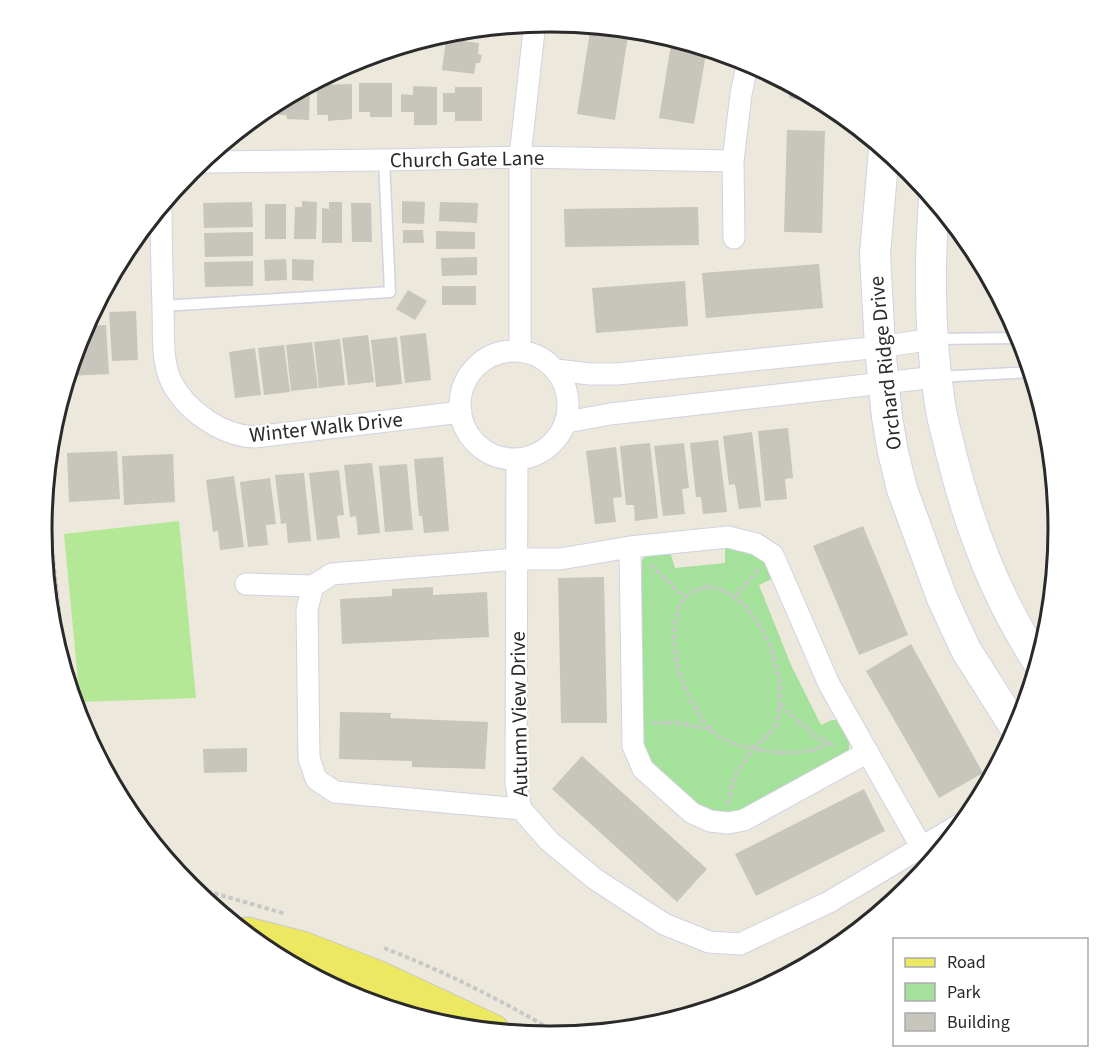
<svg xmlns="http://www.w3.org/2000/svg" width="1100" height="1058" font-family="'Source Sans 3',sans-serif">
<style>
.green{fill:#a4e19a}
.pitch{fill:#b4e896}
.building{fill:#c7c5bc}
.lines{fill:none;stroke-linecap:round;stroke-linejoin:round}
.lane-casing{stroke:#d2d2e2;stroke-width:13}
.street-casing{stroke:#d2d2e2;stroke-width:23}
.secondary-casing{stroke:#d2d2e2;stroke-width:32}
.primary-casing{stroke:#c8c8c8;stroke-width:35}
.path{stroke:#c8c8c8;stroke-width:4;stroke-dasharray:4.5 3;stroke-linecap:butt}
.lane{stroke:#fff;stroke-width:10}
.street{stroke:#fff;stroke-width:21}
.secondary{stroke:#fff;stroke-width:30}
.primary{stroke:#ece861;stroke-width:33}
.labels{text-anchor:middle;dominant-baseline:central;stroke-width:4.5;stroke-linejoin:round;paint-order:stroke}
.street-label{font-size:21px;fill:#2a2a2a;stroke:#fff}
.rim{fill:none;stroke:#2a2a2a;stroke-width:3}
</style>
<rect width="100%" height="100%" fill="#ece8dc"/>
<path class="green" d="M738,546C756,555 766,558 774,578L759,585L791,665L821,725L832,720H838C845,732 852,739 848,753L747,808C735,812 723,815 710,811C696,806 657,771 648,758C646,754 644,750 642,745V560L647,554L667,553L671,555L675,568L725,563V548Z"/>
<path class="pitch" d="M179,521L196,698L80,702L64,534Z"/>
<path class="building" d="M591,25L629,29L615,120L577,114Z
M672,38L707,48L694,124L659,118Z
M446,39L479,43L478,54L482,55L480,63H476L474,74L442,70Z
M359,83H392V117H370V112H359Z
M310,84L309,120L287,119L286,115H274V103Z
M352,84V119L328,121V115H317V85Z
M791,85L826,103V105L789,98Z
M413,86L437,87V125H414V112H401V94L413,95Z
M455,87H482V121H455V112H443V93H455Z
M268,106V120H251Z
M787,130L825,131L822,233L784,232Z
M302,201L317,202L316,239H294L295,207H302Z
M402,201L425,202L424,224L402,223Z
M252,202L253,227L204,228L203,203Z
M329,202H342V243H322V208L329,209Z
M440,202L478,203L477,223L439,221Z
M351,203H371L372,242H352Z
M265,204H286V239H265Z
M698,207L699,245L565,247L564,209Z
M403,230H423L424,243H403Z
M436,231L475,232V249H436Z
M253,232V256L205,257L204,233Z
M477,257V275L442,276L441,258Z
M286,259L287,280L265,281L264,260Z
M292,259L314,260L313,281L292,280Z
M253,261V286L205,287L204,262Z
M819,264L823,308L706,318L702,273Z
M112,275L113,294L102,295Z
M685,281L688,326L596,333L592,288Z
M442,286H476V305H442Z
M408,290L427,301L415,320L396,309Z
M136,311L138,360L112,361L109,312Z
M106,325L109,374L68,376L85,326Z
M426,333L431,380L405,383L400,336Z
M368,335L374,382L348,385L342,338Z
M397,337L402,384L376,387L371,340Z
M340,339L345,385L319,388L314,342Z
M312,342L318,388L291,391L286,345Z
M284,345L290,392L264,395L258,348Z
M255,348L261,395L235,398L229,352Z
M788,428L793,478L785,479L787,499L765,501L758,431Z
M752,432L761,507L739,509L735,484L729,485L723,436Z
M718,440L727,512L703,514L701,497H696L690,443Z
M650,443L658,518L635,521L634,505H626L620,446Z
M684,443L689,488L682,489L685,514L663,516L654,446Z
M616,447L622,497L613,498L616,522L595,524L586,451Z
M117,451L120,499L69,502L67,453Z
M173,454L175,502L124,505L122,456Z
M443,457L449,531L424,533L422,516H419L414,459Z
M372,463L380,533L358,535L356,516L350,517L344,465Z
M407,464L413,530L385,532L379,466Z
M339,470L344,515L337,516L340,538L317,540L309,473Z
M304,473L311,541L288,543L286,523L281,524L275,475Z
M234,476L244,547L220,550L218,531L213,532L206,480Z
M270,478L276,524L266,525L268,545L248,547L240,482Z
M863,526L908,635L859,655L813,546Z
M604,577L607,723H561L558,578Z
M433,587V595L487,592L489,637L342,644L340,599L392,596V589Z
M911,644L983,773L939,798L866,671Z
M340,712L391,713L390,718L488,722L485,769L412,767V761L339,759Z
M247,748V772L204,773L203,749Z
M582,756L707,869L677,902L552,789Z
M864,789L885,831L756,896L735,854Z
M840,944L832,952L777,981L775,978Z"/>
<g class="lines">
<g class="lane-casing">
<path id="lane" d="M163,306L390,292L384,160
M934,339L1020,338
M937,377L1031,372"/>
</g>
<g class="street-casing">
<path id="street" d="M201,162L384,160L520,157L733,161
M161,206C161,240 162,274 163,308C164,331 161,359 171,381C186,411 222,436 255,437L461,412
M734,238L733,161L741,94L748,61
M520,350V157L535,22
M460 405a54 54 0 1 1 108 0a54 54 0 1 1-108 0Z
M556,370L590,374H617L880,347L933,339
M567,422L610,414L936,377
M517,460L516,784L521,809L549,841L595,879L664,924L709,942L740,944L829,902L964,822
M630,547L633,746L643,769L692,813L710,821L728,823L744,820L868,752
M246,584L313,586
M521,809L335,792L316,779L309,758L307,609L313,586L332,574L517,559H560L630,547L728,537L756,544L773,555L829,684L894,799L922,848L932,861"/>
</g>
<g class="secondary-casing">
<path id="secondary" d="M884,150L875,254L880,347L887,417L893,452L902,489L942,598L966,650L1016,729
M934,200C929,268 929,336 940,404C942,421 948,437 951,453C969,526 997,599 1038,662"/>
</g>
<g class="primary-casing">
<path id="primary" d="M247,934L302,948L377,977L493,1031"/>
</g>
<path class="path" d="M47,480L52,496L50,530L66,675
M651,565L685,598
M704,587C759,586 797,687 773,729C768,737 759,742 753,748C737,745 722,741 711,729C684,702 660,634 684,599C689,593 697,590 704,587Z
M736,596L758,569
M780,705L817,737L835,746
M653,723H677L710,729
M728,804L733,779L753,748C770,754 814,756 827,743
M192,889L210,892L286,914
M384,948C446,972 505,1002 562,1036"/>
<use href="#lane" class="lane"/>
<use href="#street" class="street"/>
<use href="#secondary" class="secondary"/>
<use href="#primary" class="primary"/>
</g>
<g class="labels">
<g class="street-label">
<text transform="translate(467 159) rotate(-1)">Church Gate Lane</text>
<text transform="translate(885 363) rotate(-96)">Orchard Ridge Drive</text>
<text transform="translate(326 427) rotate(-6)">Winter Walk Drive</text>
<text transform="translate(519 714) rotate(-91)">Autumn View Drive</text>
</g>
</g>
<path d="M0 0H1100V1058H0ZM549 32H551A497 497 0 0 1 1048 529V529A497 497 0 0 1 551 1026H549A497 497 0 0 1 52 529V529A497 497 0 0 1 549 32Z" fill="#fff" fill-rule="evenodd"/>
<path class="rim" d="M549 32H551A497 497 0 0 1 1048 529V529A497 497 0 0 1 551 1026H549A497 497 0 0 1 52 529V529A497 497 0 0 1 549 32Z"/>
<rect x="893" y="938" width="195" height="108" fill="#ffffff" stroke="#aaaaaa" stroke-width="1.5"/>
<rect x="905" y="958" width="30" height="9" fill="#ece861" stroke="#aaaaaa" stroke-width="1.5"/>
<text x="947" y="968" font-size="18" fill="#2a2a2a">Road</text>
<rect x="905" y="983" width="30" height="18" fill="#a4e19a" stroke="#aaaaaa" stroke-width="1.5"/>
<text x="947" y="998" font-size="18" fill="#2a2a2a">Park</text>
<rect x="905" y="1013" width="30" height="18" fill="#c7c5bc" stroke="#aaaaaa" stroke-width="1.5"/>
<text x="947" y="1028" font-size="18" fill="#2a2a2a">Building</text>
</svg>
